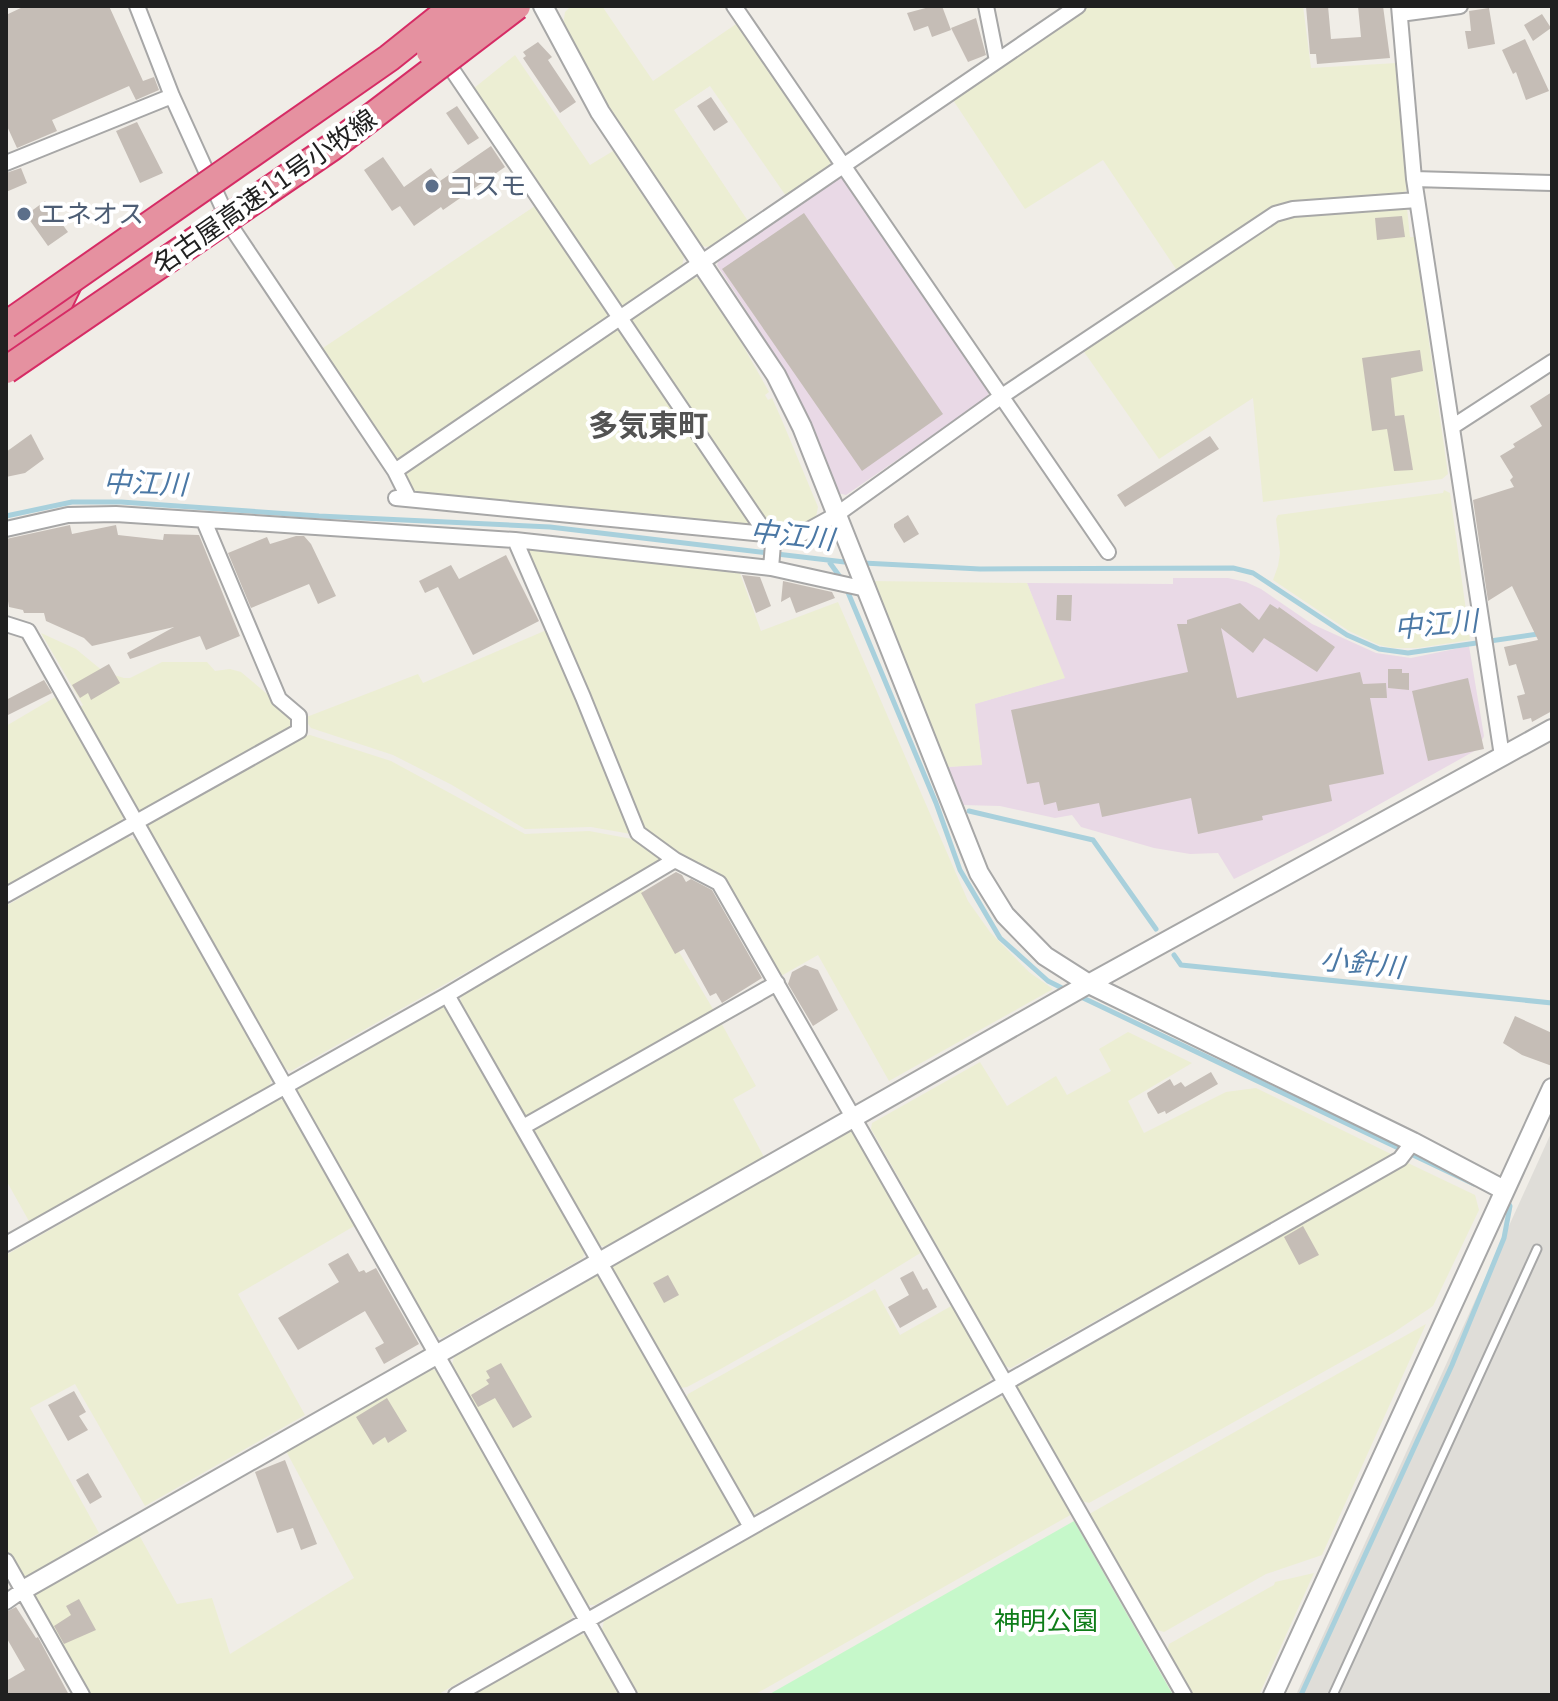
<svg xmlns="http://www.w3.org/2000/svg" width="1558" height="1701" font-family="'Nunito Sans','Noto Sans JP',sans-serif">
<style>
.industrial{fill:#e9d9e6}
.airport{fill:#dfddd8}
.farmland{fill:#eceed3}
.park{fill:#c6f8ca}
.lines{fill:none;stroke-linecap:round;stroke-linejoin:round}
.stream{stroke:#a8d0dc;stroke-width:5}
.building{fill:#c5bdb6}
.service-casing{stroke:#a7a7a7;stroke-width:11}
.minor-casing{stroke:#a7a7a7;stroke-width:18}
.tertiary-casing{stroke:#a7a7a7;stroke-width:22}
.motorway-casing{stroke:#d62c65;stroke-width:30}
.service{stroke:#fff;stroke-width:7}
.minor{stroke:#fff;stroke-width:14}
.tertiary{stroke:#fff;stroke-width:18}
.motorway{stroke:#e591a0;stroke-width:26}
.motorway-bridge-casing{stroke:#d62c65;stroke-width:30;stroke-linecap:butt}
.motorway-bridge{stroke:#e591a0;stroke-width:26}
.service-dot{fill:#5c6f8a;stroke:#fff;stroke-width:3}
.labels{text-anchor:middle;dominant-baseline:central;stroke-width:8;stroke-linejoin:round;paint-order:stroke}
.service-label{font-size:26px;fill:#4e5e75;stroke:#fff;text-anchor:start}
.street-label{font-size:26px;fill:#202020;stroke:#fff}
.park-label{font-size:26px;fill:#0f7d19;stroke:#fff}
.water-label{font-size:28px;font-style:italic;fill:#4b78a5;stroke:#fff}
.quarter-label{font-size:30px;font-weight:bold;fill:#535353;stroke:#fff}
</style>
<rect width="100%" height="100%" fill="#f0ede7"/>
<path class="industrial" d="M838,178L845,179L989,390L987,398L846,495L838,493L782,366L717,265L720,257Z
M1173,578H1228L1246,582L1261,589L1312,624L1376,653L1411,658L1469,646L1484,736L1478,749L1330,832L1234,879L1218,853L1190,854L1154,848L1081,827L1072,815L1055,818L1000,806L962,805L948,767L982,764L974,704L1064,678L1027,583L1173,584Z"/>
<path class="airport" d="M1552,1131V1695H1296Z"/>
<path class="farmland" d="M571,6H602L653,81L739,22L831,159L829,167L786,196L710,86L674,110L748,221L710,247L701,246L608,105L569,36L563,25L565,12Z
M1089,6H1303L1311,68L1397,63L1407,190L1399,195L1279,205L1178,272L1103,160L1025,209L953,100Z
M515,55L590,165L613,151L684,257L682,266L622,306L617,304L473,89Z
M535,206L607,311V317L398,458L393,457L320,350Z
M1407,208L1410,237H1414L1448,474L1442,479L1263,502L1253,398L1159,459L1082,349L1262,225L1289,215Z
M690,277L698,278L741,342L769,392L765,395L768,400L772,398L781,418L818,507L816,517L799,530L772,531L630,327L633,316Z
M614,329L623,330L753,524L752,529L585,509L420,497L413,492L405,476L407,469Z
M1444,490L1450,493L1470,640L1417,648H1393L1379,645L1349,631L1273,580L1278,566L1280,553L1276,519L1278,515L1443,493Z
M525,544L738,568L761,631L838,602L968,901L990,932L1029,972L1053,989L889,1081L818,955L781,976L732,892L721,878L687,860L639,828L525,553Z
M870,581L1027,583L1065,678L975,704L982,765L948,767Z
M549,629L631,834L591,827L525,829L452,785L393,755L311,728L304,718L418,674L423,683Z
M41,633L76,649L104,672L124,678H130L162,662H207L215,671L230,669L241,672L291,714L296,727L141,813L134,807L78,709L83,705Z
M57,696L124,815L120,824L6,888V726Z
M310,735L391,761L525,834L589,831L643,841L665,860L291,1071L282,1068L146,828L147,824L301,737Z
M127,837L136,840L272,1079L269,1087L30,1223L6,1180V906Z
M641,888L716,1014L529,1117L524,1116L460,1006L461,995L468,989Z
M441,1006L447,1007L585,1250L583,1258L442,1338L432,1335L295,1094L299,1086Z
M719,1019L756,1086L733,1099L764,1157L606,1247L598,1245L533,1134V1129Z
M1128,1032L1192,1063L1128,1101L1144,1133L1226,1092L1256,1088L1393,1155L1011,1368L1005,1366L871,1129L872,1123L980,1062L1007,1106L1056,1076L1067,1095L1111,1071L1099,1049Z
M279,1099L286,1101L356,1225L238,1294L305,1415L145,1506L75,1384L30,1408L99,1533L26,1577L20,1575L6,1552V1374L9,1372L6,1366V1255Z
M849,1130L855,1133L922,1252L847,1298L717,1371L687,1387L681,1388L675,1385L611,1273L614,1263Z
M1408,1163L1475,1195L1479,1210L1433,1306L1393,1333L1089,1503L1082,1501L1016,1387L1018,1380Z
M593,1276H599L740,1523L595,1605H587L452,1365L455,1354Z
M875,1289L900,1335L953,1305L992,1373L989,1382L754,1515L747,1513L684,1402L688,1394Z
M1426,1324L1322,1555L1266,1574L1164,1632L1154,1629L1089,1515L1091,1513Z
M430,1368L439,1372L574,1611L571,1619L437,1695H87L33,1600L34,1594L138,1533L177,1604L212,1598L230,1654L354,1578L286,1451Z
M999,1397L1006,1399L1072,1514L754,1695H639L602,1630L604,1621Z
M1314,1573L1259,1695H1192L1167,1652L1169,1644L1274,1585L1275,1582Z
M579,1634L589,1636L622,1695H472Z"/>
<path class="park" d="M1074,1521L1173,1695H768Z"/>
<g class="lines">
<path class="stream" d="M6,516L72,502H121L319,516L550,527L853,563
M830,563L843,581
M863,563L980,569L1233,568L1253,573L1347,635L1379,649L1408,653L1552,632
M847,590L936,803L960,870L1000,938L1048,981L1066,990
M969,811L1093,840L1156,929
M1174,955L1181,965L1552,1003
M1079,996L1474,1184
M1301,1695L1452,1365L1504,1238L1510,1206L1507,1200"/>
</g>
<path class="building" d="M25,6H109L143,81L154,77L159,90L136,100L129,86L52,120L57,131L17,148L6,124V15Z
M933,6H942L951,30L932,37L928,26L914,31L907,13Z
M1306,6H1328L1331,39L1361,37L1358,6H1383L1390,58L1317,64L1316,54H1310Z
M1489,8L1495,44L1468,49L1465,31H1471L1469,11Z
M1542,14L1551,28L1533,41L1524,25Z
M976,18L986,55L968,62L951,28Z
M1525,39L1549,91L1526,100L1516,72L1513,74L1502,50Z
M538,42L552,57L548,60L576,102L560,113L523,58L526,56L523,52Z
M711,97L728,122L714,131L697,106Z
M457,106L479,138L468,145L446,113Z
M137,122L163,173L140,183L116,131Z
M491,146L505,167L443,210L441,207L414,226L400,206L392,211L364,170L383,157L404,187L431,168L440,181Z
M21,168L27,183L6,192V173Z
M45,201L68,232L48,246L26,215Z
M804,213L943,414L862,471L722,269Z
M1402,216L1405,237L1377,240L1375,218Z
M1420,350L1423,371L1391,378L1395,416L1404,415L1413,470L1394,471L1387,429L1372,431L1362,358Z
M1552,392V711L1532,722L1531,718L1523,720L1517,696L1525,694L1516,664L1509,666L1504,647L1538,640L1512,586L1488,601L1473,500L1514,487L1510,480L1513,477L1500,456L1515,447L1513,444L1542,426L1530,406Z
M31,434L44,459L25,473L6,477V452Z
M1210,436L1219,449L1125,507L1117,495Z
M908,515L919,534L904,543L894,527V524Z
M70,525L72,534L116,525L118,535L163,540L164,534L199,535L240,636L206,650L200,636L130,659L127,653L174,627L92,646L84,638L46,621L44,613H24L23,610L9,607L6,589V539Z
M296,536H304L311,544L336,596L318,604L309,584L251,608L228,553L267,537L270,544Z
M506,555L539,621L473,655L438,587L425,593L419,581L451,565L459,579Z
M742,575L760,577L771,606L756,613Z
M783,581L832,592L835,598L796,613L790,597L781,602Z
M1057,595H1072L1071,621L1056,620Z
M1240,603L1259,620L1270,604L1278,609L1279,607L1335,647L1317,672L1264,638L1253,653L1221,628L1237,698L1360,672L1363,684L1386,683L1387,698H1370L1384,774L1329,785L1332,801L1262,816L1263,820L1198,834L1191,798L1102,817L1099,803L1058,811L1056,802L1044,805L1039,782L1027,784L1011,710L1188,672L1177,624H1187V620Z
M109,664L120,683L91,700L88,693L80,698L72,685Z
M1388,669H1402V673H1409V690L1388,688Z
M1468,678L1484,749L1428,761L1412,691Z
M44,680L52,693L6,716V700Z
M676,872L682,875L686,882L691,879L712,890L762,978L722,1003L716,993L710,996L684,949L675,954L641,893Z
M805,965L818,970L838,1010L813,1026L788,984L792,972Z
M1515,1016L1552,1033V1066L1522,1055L1503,1043Z
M1211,1072L1218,1084L1166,1114L1165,1111L1158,1114L1148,1097L1147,1093L1170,1079L1174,1086L1181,1082L1185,1087Z
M1303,1226L1319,1255L1299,1265L1284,1237Z
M348,1253L359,1272L364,1270L366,1273L376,1268L419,1344L384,1364L375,1348L384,1343L365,1311L298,1350L278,1318L339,1282L328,1264Z
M913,1271L923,1290L927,1288L937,1307L900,1328L888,1307L909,1295L900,1278Z
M668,1275L679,1295L664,1303L653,1283Z
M501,1363L532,1417L513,1428L495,1398L478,1407L471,1395L489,1384L486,1380L490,1378L486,1371Z
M74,1391L86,1412L79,1416L88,1430L68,1441L48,1405Z
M387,1398L407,1431L388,1443L385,1437L373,1445L356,1417Z
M285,1460L317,1544L301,1550L293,1528L277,1533L255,1472Z
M88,1473L102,1497L90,1504L76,1480Z
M79,1599L96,1630L64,1644L54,1626L71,1615L66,1606Z
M16,1607L36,1638L38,1637L69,1695H6V1681L25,1670L6,1637V1612Z"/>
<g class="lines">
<g class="service-casing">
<path id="service" d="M1333,1695L1537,1249"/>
</g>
<g class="minor-casing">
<path id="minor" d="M137,6L172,96L232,228L395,471L409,499
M734,6L1108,552
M986,6L997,61
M1399,6L1414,179L1502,756
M1400,14L1460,6
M453,71L767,535L773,544L771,568
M6,163L172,96
M1414,179L1552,183
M1452,427L1552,362
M395,471L1078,6
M396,498L796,537L836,515L1002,396L1275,214L1293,209L1417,200
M6,529L68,515L116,514L515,540L771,568L866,589
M515,540L583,697L638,833L675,860L719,883L1184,1695
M6,624L28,631L629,1695
M6,895L299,731V716L279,699L204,521
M447,995L751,1527
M523,1127L777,983
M6,1244L447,995L675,860
M6,1561L82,1695
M6,1602L23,1590
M456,1695L1400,1159L1413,1142"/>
</g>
<g class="tertiary-casing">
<path id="tertiary" d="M543,6L600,112L776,375L802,427L979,873L1005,915L1045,956L1089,984L1413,1142L1504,1190
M23,1590L1083,987L1552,729
M1273,1695L1552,1088"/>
</g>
<g class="motorway-casing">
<path id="motorway" d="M6,342L56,309L69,282"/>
</g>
<use href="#service" class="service"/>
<use href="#minor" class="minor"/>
<use href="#tertiary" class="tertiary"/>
<use href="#motorway" class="motorway"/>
<g class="motorway-bridge-casing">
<path id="motorway-bridge" d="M430,52L486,6
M6,325L389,58L454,6
M6,370L332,147L517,6"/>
</g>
<use href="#motorway-bridge" class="motorway-bridge"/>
</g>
<g class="service-dot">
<circle cx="432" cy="186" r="8"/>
<circle cx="24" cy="214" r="8"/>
</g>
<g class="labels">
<g class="service-label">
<text x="448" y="186">コスモ</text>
<text x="40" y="214">エネオス</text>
</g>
<g class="street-label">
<text transform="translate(265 192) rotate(-35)">名古屋高速11号小牧線</text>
</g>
<g class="park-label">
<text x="1046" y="1621">神明公園</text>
</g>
<g class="water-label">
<text transform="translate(145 484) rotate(2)">中江川</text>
<text transform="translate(792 536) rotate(6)">中江川</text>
<text transform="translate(1436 625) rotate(-5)">中江川</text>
<text transform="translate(1362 964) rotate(6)">小針川</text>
</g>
<g class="quarter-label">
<text x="648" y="426">多気東町</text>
</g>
</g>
<rect width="1558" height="1701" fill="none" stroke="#202020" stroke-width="16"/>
</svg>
